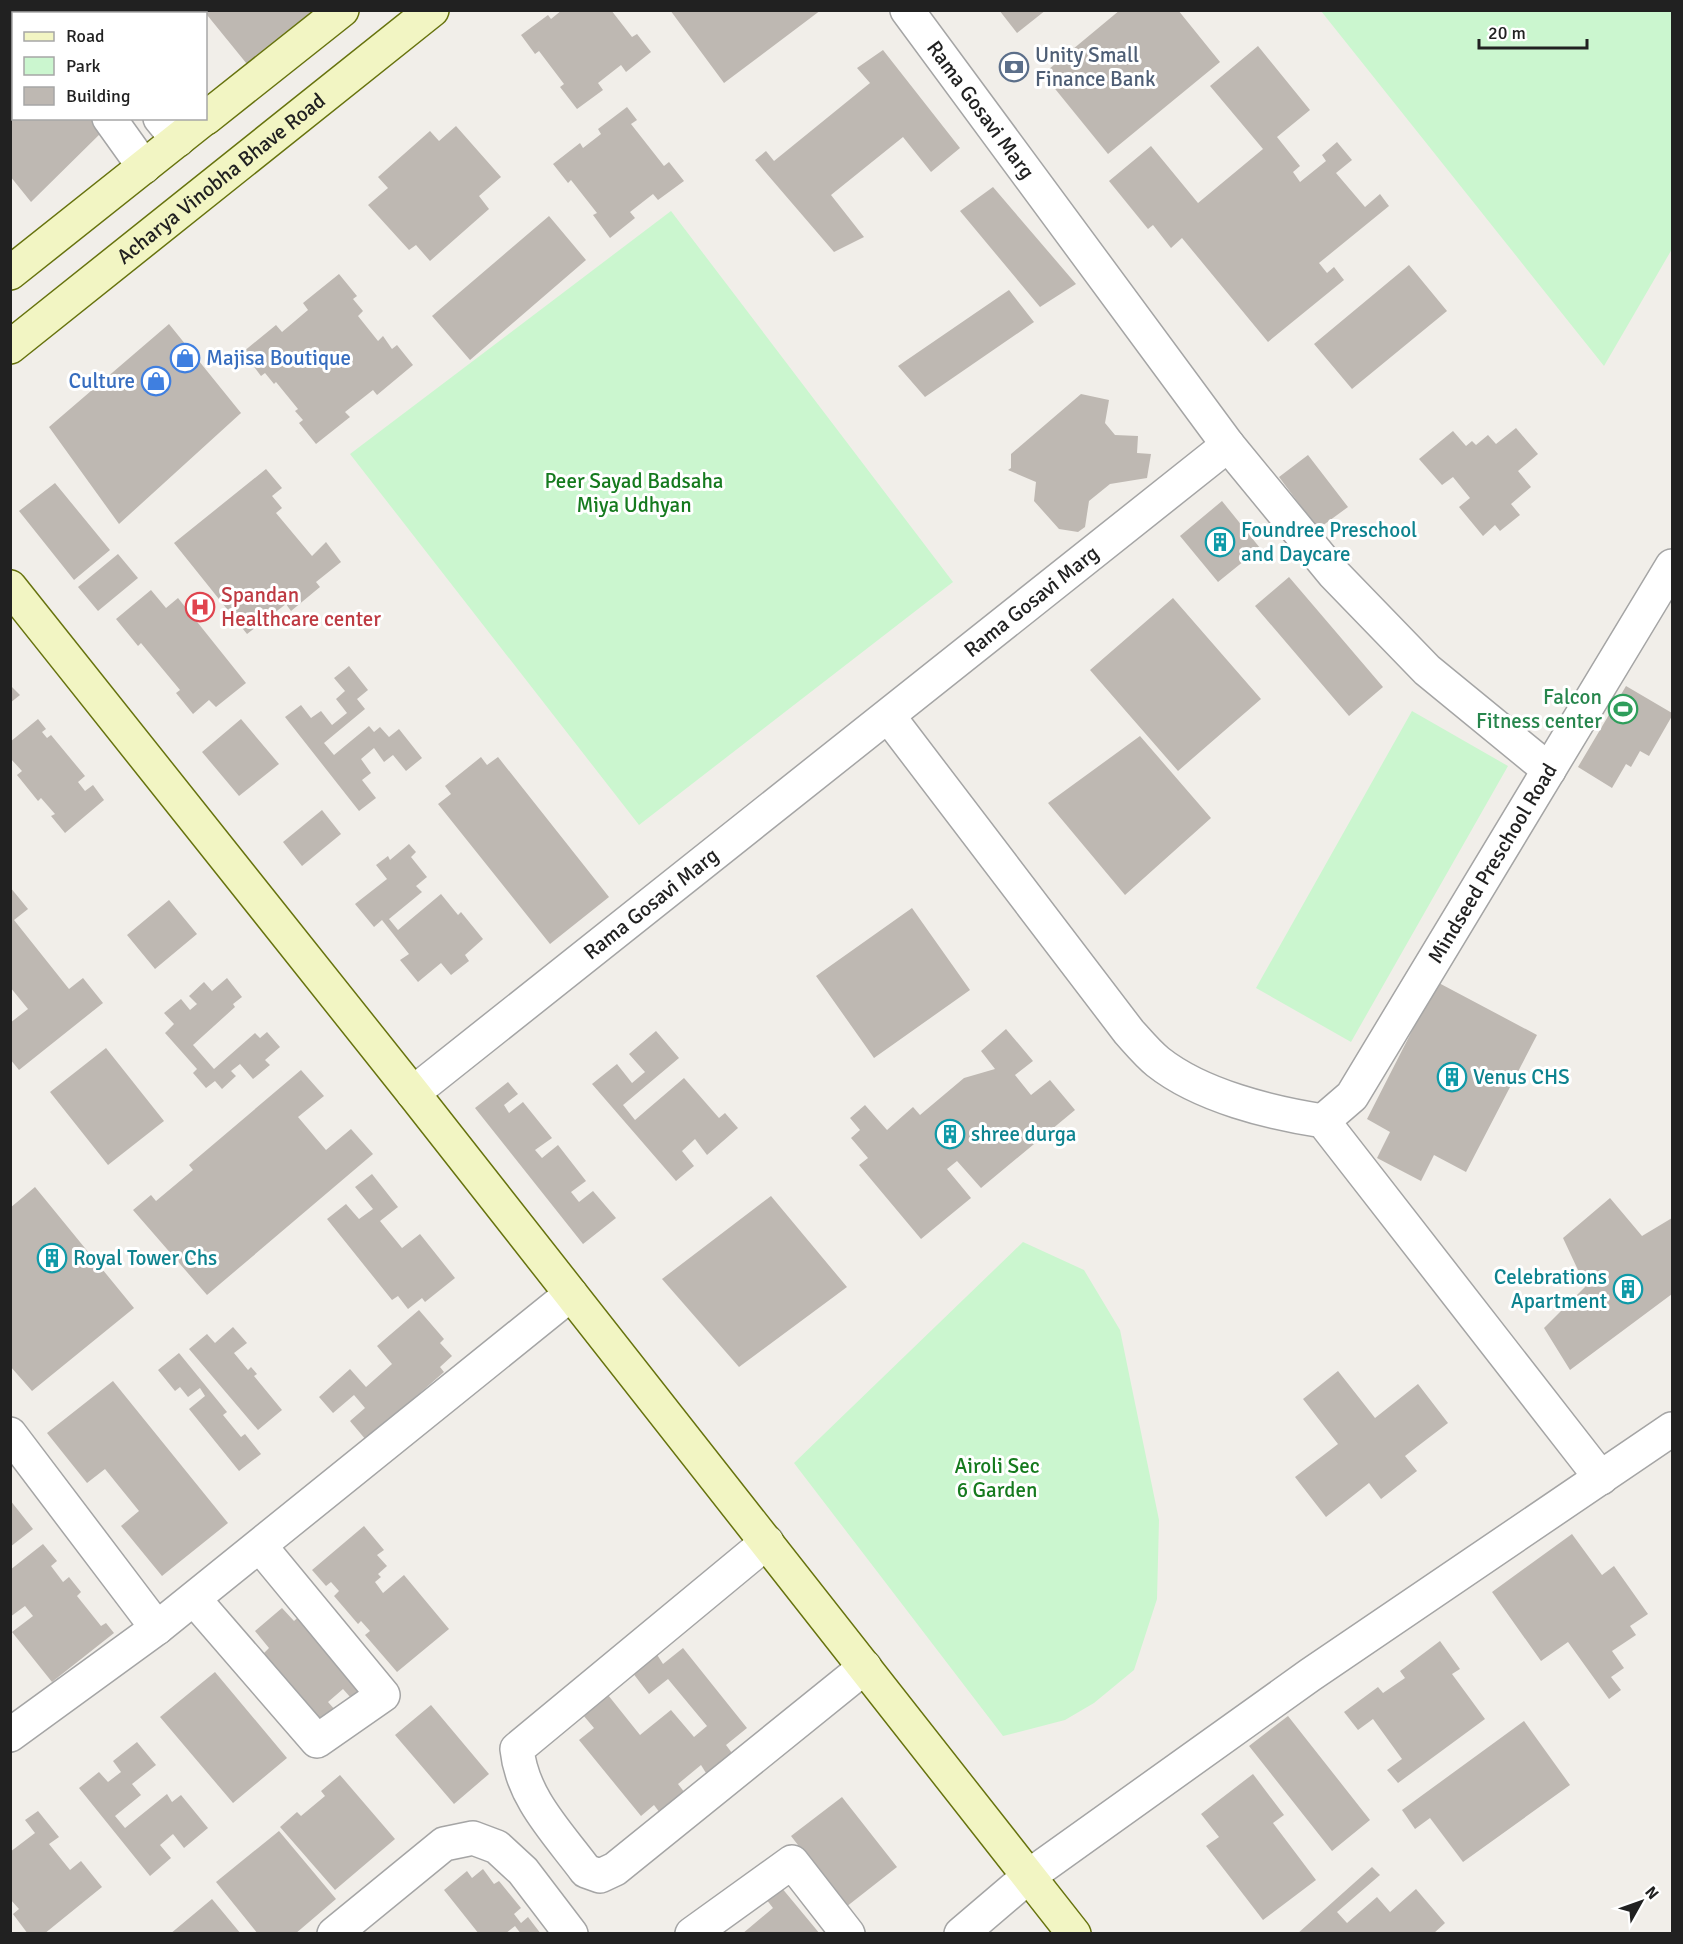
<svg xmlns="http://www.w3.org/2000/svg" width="1683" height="1944" font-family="Signika,sans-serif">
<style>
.park{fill:#cbf6cf}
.building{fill:#beb8b2}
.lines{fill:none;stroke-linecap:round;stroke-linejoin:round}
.street-casing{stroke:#a5a5a5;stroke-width:36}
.secondary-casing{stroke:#67730e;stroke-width:36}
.street{stroke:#fff;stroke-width:33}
.secondary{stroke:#f2f5c3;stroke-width:33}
.labels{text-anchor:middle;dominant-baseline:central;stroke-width:6;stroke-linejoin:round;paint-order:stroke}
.service-label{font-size:21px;fill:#4e5e75;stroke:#fff;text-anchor:start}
.street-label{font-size:21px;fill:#212121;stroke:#fff}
.shop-label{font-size:21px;fill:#366cbe;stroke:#fff;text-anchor:start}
.park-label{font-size:21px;fill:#157a1e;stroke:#fff}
.culture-label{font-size:21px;fill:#0d838f;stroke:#fff;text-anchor:start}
.health-label{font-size:21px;fill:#be3a42;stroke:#fff;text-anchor:start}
.leisure-label{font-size:21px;fill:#27864d;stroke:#fff;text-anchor:end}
</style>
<rect width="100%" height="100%" fill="#f1eee9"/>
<path class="park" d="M1321,11H1672V249L1604,366Z
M671,211L953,582L639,825L350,454Z
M1412,711L1508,766L1351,1042L1256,988Z
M1023,1242L1084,1270L1120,1330L1159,1520L1157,1599L1134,1670L1094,1703L1065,1720L1003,1736L794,1463Z"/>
<path class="building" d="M203,10H320L251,69Z
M562,10H611L632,37L637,34L651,52L626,72L621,65L598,83L603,90L577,109L560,87L564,84L539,51L535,54L521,35L548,15L551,19Z
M670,10H821L724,83Z
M999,10H1046L1017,33Z
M1120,10H1178L1220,62L1108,154L1043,74Z
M1258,46L1310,110L1277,137L1300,166L1293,172L1300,182L1326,161L1322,155L1337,142L1352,160L1336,173L1365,207L1380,194L1389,206L1319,263L1327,273L1334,267L1344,280L1268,342L1182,238L1171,248L1153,225L1148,229L1109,181L1151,146L1198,203L1263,149L1210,86Z
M10,48L14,52V118H97L105,129L31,202L10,176Z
M883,50L960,148L931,172L903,137L831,195L864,237L834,252L755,160L766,151L774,161L870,83L857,68Z
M627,107L637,120L631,124L664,166L669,162L684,181L658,200L653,194L630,212L635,218L610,238L593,215L597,213L571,180L568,183L553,164L580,143L583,148L601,134L598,129Z
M456,126L501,177L479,196L489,209L430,261L416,245L409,250L368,205L388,188L378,177L430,131L439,141Z
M993,187L1076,284L1040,307L960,211Z
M549,216L586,260L470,360L432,316Z
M1409,265L1447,311L1352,389L1314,344Z
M339,274L357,296L353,299L363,311L358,316L378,341L383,336L392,349L397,345L413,365L377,395L373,390L345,412L350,417L316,444L299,423L303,420L295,411L298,409L276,382L274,384L265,373L261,376L243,352L276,325L282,332L308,310L303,303Z
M1009,290L1034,322L925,397L898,366Z
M169,324L241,413L119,524L49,427Z
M1081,394L1109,400L1105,423L1115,435L1138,436L1137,453L1151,454L1147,478L1110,484L1089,501L1085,527L1078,532L1059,529L1034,501L1036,482L1008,470L1011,468V454Z
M1516,428L1538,454L1518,471L1531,487L1511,504L1520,515L1500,531L1495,525L1483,536L1459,507L1470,498L1453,477L1442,485L1419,459L1453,431L1466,446L1472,441L1476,445L1488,435L1496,444Z
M1308,455L1348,507L1318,529L1279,477Z
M266,469L282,488L272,496L282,508L276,513L312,556L326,542L341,562L316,582L320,587L291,611L286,604L247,634L174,543Z
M55,483L110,550L74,580L19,511Z
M1222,501L1260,548L1218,582L1180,536Z
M118,554L138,578L98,611L78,587Z
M1289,577L1383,687L1349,716L1255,606Z
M151,590L166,608L178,598L246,683L216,707L209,700L193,714L176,693L180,690L141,643L138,646L116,619Z
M1173,598L1261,699L1178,771L1090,670Z
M349,666L368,690L357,699L365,709L324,743L334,755L369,726L374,732L380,727L389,737L399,729L422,758L406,771L393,755L384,762L374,748L361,759L371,773L362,780L376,798L359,811L285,717L301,705L311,718L321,711L332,725L347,713L336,699L345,691L334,678Z
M10,685L20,695L10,703Z
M1626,686L1672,713V716L1649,756L1640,751L1631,767L1626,764L1612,788L1578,767Z
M38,719L46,729L42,732L47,738L51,735L85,776L78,782L85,791L93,785L104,800L65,833L51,816L55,814L41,798L38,801L17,775L22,771L10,758V742Z
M241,719L279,764L239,796L202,752Z
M1140,736L1211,818L1125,895L1048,803Z
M481,757L487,765L498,757L609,897L550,944L438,804L451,794L445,786Z
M322,810L341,834L302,866L283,842Z
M409,844L416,852L411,857L427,877L416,886L422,892L389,919L398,930L441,894L458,915L461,912L483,939L465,955L469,961L451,975L441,963L418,982L400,960L409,954L382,920L374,927L355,904L387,879L376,865L388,856L390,860Z
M10,887L28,909L14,920L69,989L83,978L103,1003L19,1070L10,1059V1023L28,1009L10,987Z
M169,900L197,934L155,969L127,935Z
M912,908L970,990L874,1058L816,976Z
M227,978L242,997L233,1004L235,1007L193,1045L214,1069L255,1033L260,1038L267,1032L280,1047L265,1060L270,1065L253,1079L240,1064L231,1071L236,1076L222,1089L215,1081L206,1088L193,1073L197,1069L165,1033L174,1024L164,1013L181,999L190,1010L197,1004L189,996L204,982L212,991Z
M1437,982L1537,1035L1466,1172L1434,1155L1421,1181L1377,1158L1390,1132L1367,1119Z
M1006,1029L1033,1061L1015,1075L1031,1095L1050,1080L1075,1110L981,1188L957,1161L947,1169L971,1198L921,1239L859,1165L868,1158L851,1138L860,1130L850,1118L865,1105L887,1130L913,1107L920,1115L964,1078L995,1069L981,1051Z
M656,1031L679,1058L623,1105L635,1120L684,1078L719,1118L725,1113L738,1128L707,1155L695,1139L682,1151L694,1166L676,1181L592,1084L617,1064L632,1083L645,1072L629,1054Z
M106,1048L164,1121L108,1165L50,1092Z
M301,1070L324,1096L298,1117L326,1150L351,1129L373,1154L207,1295L133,1210L151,1195L156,1201L193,1170L189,1165Z
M508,1082L518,1094L504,1105L509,1113L523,1102L552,1138L535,1150L542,1158L558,1145L586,1181L571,1192L579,1202L593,1191L616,1218L583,1244L475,1108Z
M372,1174L398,1207L380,1221L402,1248L420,1234L455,1278L425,1302L422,1298L408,1309L398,1296L392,1300L327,1219L346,1204L359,1219L373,1209L355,1187Z
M35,1187L134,1308L32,1391L10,1366V1208Z
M771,1196L847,1287L739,1367L662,1279Z
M1610,1198L1642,1236L1672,1218V1294L1570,1370L1544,1328L1588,1284L1578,1270L1563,1238Z
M419,1310L444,1339L440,1343L452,1356L440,1367L444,1372L366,1440L350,1421L365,1408L354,1395L333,1413L319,1397L350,1369L366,1387L392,1364L377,1346Z
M233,1327L247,1343L234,1353L248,1370L251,1367L257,1374L254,1376L282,1410L258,1430L189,1349L207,1334L215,1343Z
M179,1353L227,1412L223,1415L241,1437L245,1434L261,1454L239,1471L189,1409L205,1396L200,1388L188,1397L180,1387L175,1391L158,1370Z
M1338,1371L1375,1418L1418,1384L1448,1423L1405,1456L1417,1471L1381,1499L1369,1483L1326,1517L1295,1477L1338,1444L1303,1399Z
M113,1381L228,1523L162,1576L121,1526L139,1511L105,1469L87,1483L47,1433Z
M10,1500L33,1529L10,1547Z
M364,1526L384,1550L377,1555L387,1566L378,1574L381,1577L375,1582L383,1593L404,1575L449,1629L397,1672L365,1635L370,1631L361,1621L358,1624L334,1596L339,1591L331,1582L326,1586L312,1570Z
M1572,1534L1602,1575L1614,1566L1648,1614L1630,1626L1636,1635L1612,1651L1624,1668L1611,1677L1621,1690L1609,1699L1568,1642L1541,1661L1492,1592Z
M43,1544L57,1561L51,1566L63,1582L69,1577L81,1592L77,1596L101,1626L106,1623L114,1633L52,1682L12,1632L33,1616L25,1606L10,1617V1570Z
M282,1608L294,1621L303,1613L365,1686L351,1698L343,1689L328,1702L336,1711L321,1723L263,1654L269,1648L255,1631Z
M1440,1641L1460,1669L1452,1674L1485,1719L1398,1783L1387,1770L1402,1759L1373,1719L1358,1730L1344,1712L1378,1687L1383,1693L1405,1678L1400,1671Z
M683,1648L747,1728L726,1745L732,1753L706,1773L701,1765L678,1784L685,1793L660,1813L654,1805L641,1816L579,1740L594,1728L583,1715L608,1695L640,1735L671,1710L694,1737L707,1726L668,1679L649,1694L632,1672L656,1653L663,1664Z
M215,1672L287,1758L233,1803L160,1717Z
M431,1705L489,1774L454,1804L395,1735Z
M1288,1716L1370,1820L1332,1851L1249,1746Z
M1524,1721L1570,1785L1463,1862L1430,1818L1415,1829L1402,1810Z
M137,1742L156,1765L132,1784L141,1795L115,1816L125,1828L167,1794L172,1802L181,1795L208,1828L184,1848L173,1834L160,1845L171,1858L150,1876L79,1788L99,1772L108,1782L121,1772L113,1761Z
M1253,1774L1284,1815L1273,1823L1316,1880L1263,1920L1206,1846L1219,1837L1201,1814Z
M340,1775L395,1839L335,1890L280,1827L297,1812L301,1816L325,1796L321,1791Z
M842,1797L897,1867L846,1907L791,1836Z
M38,1811L59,1837L49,1844L70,1870L81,1861L102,1887L44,1934H28L13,1914L19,1909L10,1899V1852L35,1833L25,1820Z
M279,1831L336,1899L295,1934H258L216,1882Z
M1372,1867L1380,1875L1337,1912L1347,1923L1377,1897L1390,1912L1416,1889L1445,1923L1433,1934H1297Z
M483,1869L494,1884L499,1881L521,1908L514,1914L521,1923L528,1917L541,1934H521L515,1926L505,1934H479L444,1890L467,1871L472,1878Z
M781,1887L820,1934H742L773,1908L766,1899Z
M212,1899L241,1934H170Z"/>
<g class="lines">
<g class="street-casing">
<g id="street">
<path id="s1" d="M907,10L1228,445L1334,574L1427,670L1549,770"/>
<path d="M109,118L144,167"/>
<path d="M160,118L178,140"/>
<path d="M889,717L1129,1032C1138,1042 1148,1054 1158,1062C1201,1096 1271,1113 1323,1121L1601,1478"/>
<path id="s2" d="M413,1093L1228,445"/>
<path id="s3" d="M1323,1121L1352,1096L1672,566"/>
<path d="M10,1434L157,1628"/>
<path d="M767,1542L517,1749C522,1798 558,1833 586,1871L600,1876L615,1869L865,1667"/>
<path d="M194,1599L317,1741L383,1695L260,1546"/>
<path d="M10,1735L157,1628L571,1294"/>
<path d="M334,1934L444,1844L473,1838L497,1847L523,1871L571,1934"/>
<path d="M692,1934L792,1862L848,1934"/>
<path d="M961,1934L1029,1876L1310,1675L1672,1429"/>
</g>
</g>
<g class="secondary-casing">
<g id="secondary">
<path d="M206,118L342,10"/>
<path d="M10,273L205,118"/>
<path id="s4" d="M10,347L432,10"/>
<path d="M10,587L413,1093L1074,1934"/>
</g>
</g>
<use href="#street" class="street"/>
<use href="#secondary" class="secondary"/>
</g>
<defs>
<g id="bank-ring" transform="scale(1.5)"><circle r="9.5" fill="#fff" stroke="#5c6f8a" stroke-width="1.5"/><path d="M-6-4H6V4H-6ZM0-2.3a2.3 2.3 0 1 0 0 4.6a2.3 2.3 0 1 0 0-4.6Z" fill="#5c6f8a"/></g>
<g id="shop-ring" transform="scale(1.5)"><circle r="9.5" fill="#fff" stroke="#3f7fe0" stroke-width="1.5"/><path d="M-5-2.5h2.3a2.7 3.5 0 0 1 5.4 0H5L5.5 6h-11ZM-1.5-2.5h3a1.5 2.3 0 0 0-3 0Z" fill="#3f7fe0"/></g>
<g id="building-ring" transform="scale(1.5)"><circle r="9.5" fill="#fff" stroke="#0f9aa8" stroke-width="1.5"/><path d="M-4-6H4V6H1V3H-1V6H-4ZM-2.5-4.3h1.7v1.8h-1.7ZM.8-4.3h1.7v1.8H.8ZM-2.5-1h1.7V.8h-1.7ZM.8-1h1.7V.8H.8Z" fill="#0f9aa8"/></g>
<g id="hospital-ring" transform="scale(1.5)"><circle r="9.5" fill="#fff" stroke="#e0444e" stroke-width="1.5"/><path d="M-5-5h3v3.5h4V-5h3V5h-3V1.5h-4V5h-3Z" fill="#e0444e"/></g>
<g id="stadium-ring" transform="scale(1.5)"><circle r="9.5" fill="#fff" stroke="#2e9e5b" stroke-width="1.5"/><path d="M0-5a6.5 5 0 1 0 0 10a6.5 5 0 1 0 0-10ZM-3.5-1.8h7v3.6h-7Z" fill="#2e9e5b"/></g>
</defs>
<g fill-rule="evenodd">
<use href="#bank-ring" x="1014" y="67"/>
<use href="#shop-ring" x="185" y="358"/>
<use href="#shop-ring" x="156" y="381"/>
<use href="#building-ring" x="1220" y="542"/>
<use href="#hospital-ring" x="200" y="607"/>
<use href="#stadium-ring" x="1623" y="709"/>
<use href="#building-ring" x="1452" y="1077"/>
<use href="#building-ring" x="950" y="1134"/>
<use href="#building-ring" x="52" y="1258"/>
<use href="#building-ring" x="1628" y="1289"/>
</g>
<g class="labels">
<g class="service-label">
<text x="1035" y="55">Unity Small<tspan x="1035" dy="24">Finance Bank</tspan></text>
</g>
<g class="street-label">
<text stroke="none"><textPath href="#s1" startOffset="124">Rama Gosavi Marg</textPath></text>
<text stroke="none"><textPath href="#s4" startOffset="270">Acharya Vinobha Bhave Road</textPath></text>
<text stroke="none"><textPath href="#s2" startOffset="790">Rama Gosavi Marg</textPath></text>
<text stroke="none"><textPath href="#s3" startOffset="310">Mindseed Preschool Road</textPath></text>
<text stroke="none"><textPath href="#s2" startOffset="304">Rama Gosavi Marg</textPath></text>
</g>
<g class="shop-label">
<text x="206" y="358">Majisa Boutique</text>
<text x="135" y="381" text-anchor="end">Culture</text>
</g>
<g class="park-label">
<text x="634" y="481">Peer Sayad Badsaha<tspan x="634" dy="24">Miya Udhyan</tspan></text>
<text x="997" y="1466">Airoli Sec<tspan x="997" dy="24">6 Garden</tspan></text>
</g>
<g class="culture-label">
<text x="1241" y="530">Foundree Preschool<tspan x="1241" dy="24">and Daycare</tspan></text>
<text x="1473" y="1077">Venus CHS</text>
<text x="971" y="1134">shree durga</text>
<text x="73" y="1258">Royal Tower Chs</text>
<text x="1607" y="1277" text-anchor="end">Celebrations<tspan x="1607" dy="24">Apartment</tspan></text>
</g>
<g class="health-label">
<text x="221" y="595">Spandan<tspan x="221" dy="24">Healthcare center</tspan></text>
</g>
<g class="leisure-label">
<text x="1602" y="697">Falcon<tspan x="1602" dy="24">Fitness center</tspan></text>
</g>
</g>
<rect width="1683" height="1944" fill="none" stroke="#212121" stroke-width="24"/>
<rect x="12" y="12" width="195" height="108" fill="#ffffff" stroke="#a6a6a6" stroke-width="1.5"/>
<rect x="24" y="32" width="30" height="9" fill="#f2f5c3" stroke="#a6a6a6" stroke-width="1.5"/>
<text x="66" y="42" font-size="18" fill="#212121">Road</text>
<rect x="24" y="57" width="30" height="18" fill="#cbf6cf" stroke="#a6a6a6" stroke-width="1.5"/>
<text x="66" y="72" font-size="18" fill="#212121">Park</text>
<rect x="24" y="87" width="30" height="18" fill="#beb8b2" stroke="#a6a6a6" stroke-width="1.5"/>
<text x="66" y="102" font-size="18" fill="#212121">Building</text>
<g transform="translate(1641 1902) rotate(50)" stroke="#ffffff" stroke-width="4.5" paint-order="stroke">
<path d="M0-4.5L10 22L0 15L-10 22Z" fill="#212121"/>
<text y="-9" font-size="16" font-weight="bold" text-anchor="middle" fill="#212121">N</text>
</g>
<path d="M1479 39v9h108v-9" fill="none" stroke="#212121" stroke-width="3"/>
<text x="1488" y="39" font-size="18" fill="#212121" stroke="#ffffff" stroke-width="4.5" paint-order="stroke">20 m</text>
</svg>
